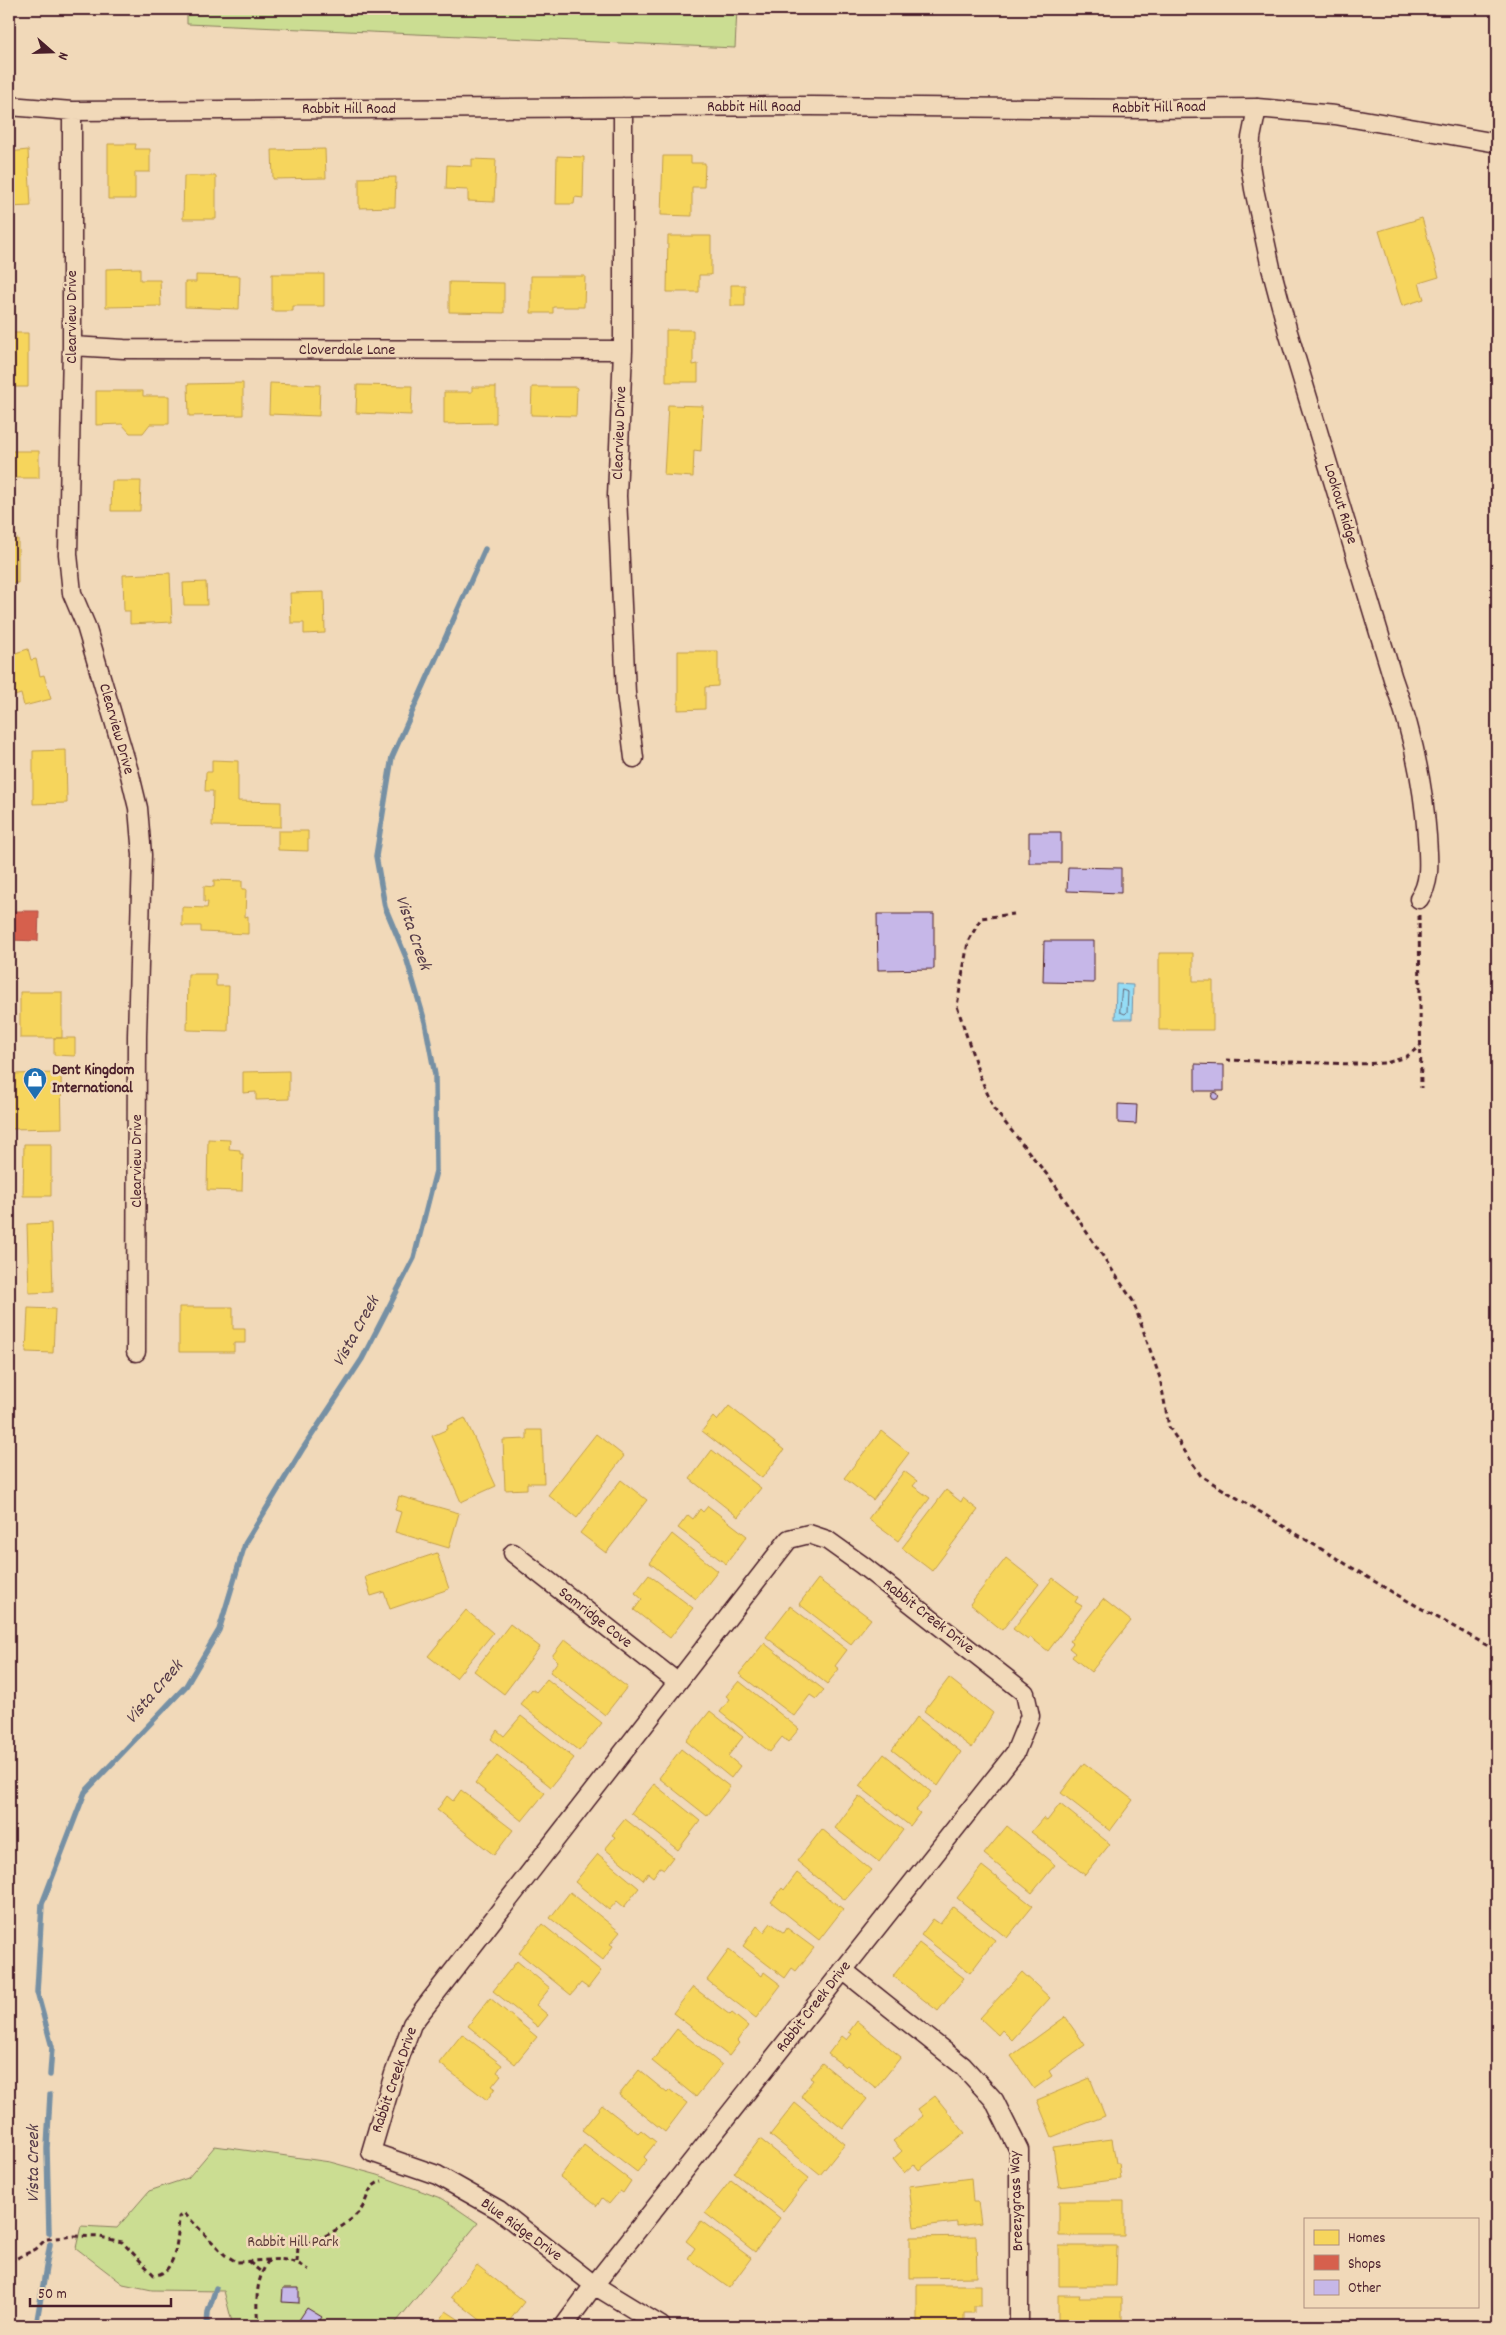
<svg xmlns="http://www.w3.org/2000/svg" width="1506" height="2335" font-family="Dekko,sans-serif">
<style>
.green{fill:#cbdd92;stroke:#8a7e5e}
.water{fill:#94dcf5;stroke:#7690a4}
.homes{fill:#f6d55c;stroke:#c29e4d}
.shops{fill:#d6604d;stroke:#ac4c43}
.lines{fill:none;stroke-linecap:round;stroke-linejoin:round}
.shore{stroke:#686b7c;stroke-width:1}
.stream{stroke:#7690a4;stroke-width:5.5}
.building{fill:#c6b7e8;stroke:#4a1f2b}
.minor-casing{stroke:#4a1f2b;stroke-width:21}
.path{stroke:#4a1f2b;stroke-width:3;stroke-dasharray:5 4;stroke-linecap:butt}
.minor{stroke:#f1d9b9;stroke-width:18}
.labels{text-anchor:middle;dominant-baseline:central;stroke-width:5;stroke-linejoin:round;paint-order:stroke}
.street-label{font-size:16px;fill:#4a1f2b;stroke:#f1d9b9}
.poi-label{font-size:16px;font-weight:bold;fill:#4a1f2b;stroke:#f1d9b9;text-anchor:start}
.park-label{font-size:16px;fill:#5d3c3a;stroke:#f1d9b9}
.water-label{font-size:18px;font-style:italic;fill:#553b49;stroke:#f1d9b9}
</style>
<rect width="100%" height="100%" fill="#f1d9b9"/>
<filter id="ink" filterUnits="userSpaceOnUse"><feTurbulence type="fractalNoise" baseFrequency=".02" numOctaves="2"/><feDisplacementMap in="SourceGraphic" scale="10" xChannelSelector="R" yChannelSelector="G"/><feConvolveMatrix kernelMatrix="1 2 1 2 8 2 1 2 1" color-interpolation-filters="sRGB"/></filter>
<g filter="url(#ink)">
<path class="green" d="M187,9H737L735,48L187,24Z
M215,2146L330,2162L378,2175L443,2199L478,2223L393,2326H233L224,2291L152,2290L123,2284L76,2248L81,2226L117,2228L149,2191L188,2178Z"/>
<path class="water" d="M1116,984L1133,985L1132,1019H1115Z"/>
<path class="homes" d="M108,144H136L135,149H150V172H135V199H108Z
M325,149L326,178L273,179L272,150Z
M28,150L31,206L9,207V152Z
M557,156L584,157L583,198L575,197L574,204H556Z
M663,156H691V163H705L704,187H692V216L661,215Z
M472,159L496,160L494,202L468,201V190L446,189L447,165L472,166Z
M184,176H216V219H183Z
M396,177L395,207L359,208V178Z
M1422,218L1439,277L1419,283L1424,299L1402,306L1379,231Z
M668,236H711V275H699V292H667Z
M140,268V280H160L161,306L106,307V269Z
M272,274H324V306H293V311H272Z
M196,275L240,276L239,309L185,307V282H196Z
M531,276H585L584,307H553V313H531Z
M449,282L504,283V313L449,312Z
M731,285H745V306H731Z
M666,330H693V365L698,364V382H666Z
M9,333H28V387H9Z
M243,383V415L189,416L188,384Z
M270,383L320,385L319,416L269,414Z
M357,385L412,386L411,415L356,413Z
M472,387H496V423L444,424V392H472Z
M532,387H577L576,416L531,415Z
M96,391H143V396H169V424H150L143,433H130L122,424L96,425Z
M668,405L703,406L701,451L694,450L693,477L664,475Z
M9,451H39V478H9Z
M112,481H141L140,511H111Z
M9,518H10V539H18V583H9Z
M170,573L172,622L130,624V611H124L123,575Z
M206,582L207,605H184L183,583Z
M324,592L325,633L304,634V623H291L290,593Z
M28,649L31,660L36,659L40,676L44,675L51,699L24,706L21,694L11,697L9,655Z
M678,651H718V686L705,687V709L678,710Z
M66,750L67,803L33,804V751Z
M212,760L238,761V801L281,802V827L212,826L213,791H205L206,772H212Z
M278,831H308V851L278,850Z
M214,880L242,881V889H246L245,917L248,916V934L201,932V926H182V907L207,908L208,902H204V886L214,887Z
M1159,953H1193V981H1213V1030H1159Z
M188,974H216V986H229L228,1031L187,1030Z
M20,992H62V1038H20Z
M54,1038H75V1056L54,1055Z
M289,1071V1099L256,1100V1092L243,1093V1072Z
M61,1073L62,1128L9,1129V1074Z
M208,1139L230,1140L229,1149L240,1150V1154H243L242,1191L207,1190Z
M24,1144H51V1196H23Z
M51,1223L53,1292L29,1293L27,1224Z
M179,1307H233V1329H245V1343H234V1352H179Z
M28,1308L55,1309L53,1353L26,1352Z
M729,1406L784,1450L762,1478L702,1431L713,1417L717,1421Z
M465,1418L496,1486L461,1502L432,1436L448,1429L447,1426Z
M527,1430H542L544,1483H527V1489L505,1490L503,1440L527,1439Z
M881,1431L909,1453L873,1500L844,1478Z
M596,1434L624,1456L577,1518L548,1495Z
M712,1450L761,1488L738,1517L690,1479Z
M904,1471L917,1481L913,1486L930,1498L898,1541L868,1519Z
M621,1480L647,1500L606,1553L580,1533Z
M946,1490L961,1502L963,1498L978,1510L932,1571L902,1548Z
M399,1496L459,1513L449,1548L395,1532L401,1512L395,1510Z
M708,1506L747,1536L726,1564L678,1528L688,1515L693,1519L700,1509L703,1512Z
M672,1534L718,1571L696,1599L650,1563Z
M437,1553L449,1589L390,1609L384,1592L371,1596L365,1577Z
M1006,1558L1039,1584L1002,1630L970,1604Z
M649,1575L693,1608L670,1638L634,1610L642,1599L635,1593Z
M1053,1578L1078,1597L1075,1602L1082,1606L1048,1651L1030,1637L1028,1640L1013,1629Z
M818,1579L871,1619L851,1644L799,1604Z
M1103,1599L1131,1621L1091,1672L1072,1657L1075,1653L1069,1648L1073,1643L1070,1641Z
M790,1606L847,1650L835,1666L839,1669L827,1684L766,1637Z
M466,1610L493,1633L456,1678L428,1656Z
M510,1624L540,1647L504,1694L474,1671Z
M565,1639L627,1687L605,1715L550,1672L558,1661L552,1656Z
M764,1643L824,1690L816,1699L810,1695L794,1716L739,1674Z
M949,1678L993,1713L972,1748L924,1711Z
M547,1679L602,1723L579,1751L520,1704L532,1689L536,1692Z
M739,1681L799,1729L788,1742L782,1737L770,1752L720,1712L730,1699L726,1696Z
M710,1711L743,1737L728,1756L740,1766L731,1778L686,1741Z
M521,1716L574,1758L551,1787L491,1739L497,1730L504,1736Z
M917,1717L961,1752L938,1786L892,1750Z
M681,1749L730,1787L707,1816L659,1778Z
M884,1754L931,1792L916,1810L920,1813L910,1826L859,1786Z
M497,1755L545,1793L522,1821L475,1783Z
M1084,1763L1133,1800L1110,1831L1061,1793Z
M654,1784L700,1821L678,1850L631,1813Z
M461,1790L513,1830L494,1855L437,1810L447,1796L453,1801Z
M859,1796L903,1830L879,1862L835,1828Z
M1060,1804L1110,1844L1085,1875L1031,1832L1043,1818L1047,1821Z
M625,1819L673,1857L664,1869L660,1867L653,1877L648,1873L643,1880L605,1849L615,1837L612,1835Z
M1007,1826L1055,1865L1032,1893L984,1854Z
M822,1829L871,1870L845,1900L797,1861Z
M598,1854L639,1888L624,1907L617,1901L609,1910L575,1882Z
M982,1866L1033,1906L1007,1938L957,1898Z
M797,1873L843,1909L819,1940L771,1902L782,1888L784,1890Z
M570,1892L620,1932L610,1944L613,1946L603,1960L550,1918Z
M953,1907L995,1940L970,1973L921,1935L933,1919L940,1924Z
M771,1923L784,1933L787,1928L814,1948L796,1971L792,1968L785,1978L743,1946L757,1926L764,1932Z
M542,1924L601,1971L588,1988L581,1983L571,1995L519,1953Z
M919,1943L964,1978L938,2011L893,1976Z
M729,1950L762,1976L764,1972L781,1985L756,2018L707,1980Z
M517,1961L550,1988L536,2005L548,2015L538,2027L493,1991Z
M1022,1972L1050,1998L1012,2040L1002,2030L998,2035L980,2018Z
M693,1987L730,2015L732,2013L748,2026L737,2041L739,2043L729,2056L673,2013Z
M490,1998L537,2037L515,2064L468,2026Z
M1065,2017L1085,2045L1049,2071L1052,2076L1034,2089L1011,2056Z
M857,2021L901,2057L876,2088L847,2065L845,2067L828,2054L842,2036L847,2040L852,2034L849,2032Z
M677,2029L722,2065L696,2097L652,2061Z
M462,2034L502,2065L497,2072L501,2075L492,2086L495,2088L487,2100L439,2063Z
M822,2063L867,2099L843,2129L801,2096L813,2080L810,2078Z
M639,2070L667,2093L670,2090L687,2103L665,2132L619,2095Z
M1090,2078L1105,2116L1052,2137L1037,2100Z
M935,2096L965,2133L919,2170L914,2164L904,2173L893,2159L902,2151L893,2141L923,2116L918,2109Z
M795,2103L845,2144L820,2175L770,2135Z
M602,2105L638,2133L641,2130L656,2142L644,2157L647,2160L637,2172L582,2130Z
M760,2139L809,2178L783,2211L734,2173Z
M1112,2139L1116,2163H1119L1121,2179L1059,2187L1053,2147Z
M584,2145L631,2181L623,2193L620,2191L609,2204L602,2198L597,2206L560,2177Z
M971,2178L973,2202H978L981,2223L957,2226V2222L914,2227L909,2186Z
M731,2180L780,2218L755,2252L705,2213Z
M1059,2201H1124V2236H1059Z
M701,2221L751,2258L729,2288L688,2258L695,2248L686,2241Z
M976,2236L977,2277L910,2278V2237Z
M1059,2246H1117L1116,2286H1059Z
M477,2265L524,2302L510,2320L517,2326H488L451,2297Z
M917,2285H981V2306H974V2313H964V2326H917Z
M1058,2295H1080L1079,2298H1122V2326H1058Z
M446,2311L469,2326H437Z"/>
<path class="shops" d="M11,911H39L38,941L10,940Z"/>
<g class="lines">
<path class="shore" d="M1122,990L1128,992L1127,1012L1125,1014L1120,1012Z"/>
<path class="stream" d="M50,2075L52,2047L37,1992L42,1904L85,1792L186,1686L219,1630L245,1544L302,1450L362,1359L414,1258L436,1171L435,1075L425,1022L406,957L385,907L376,856L392,757L485,549
M49,2233L47,2148L50,2095
M36,2326L50,2244
M207,2326L208,2312L216,2288"/>
</g>
<path class="building" d="M1029,832H1061V863H1029Z
M1068,867L1121,868V893L1067,891Z
M877,914H934V969L878,970Z
M1044,941H1094V983L1043,982Z
M1195,1064L1224,1065V1091H1195Z
M1211.5 1096a3.5 3.5 0 1 1 7 0a3.5 3.5 0 1 1-7 0Z
M1118,1104L1137,1105L1136,1124L1118,1123Z
M283,2288H299V2303L282,2302Z
M307,2308L322,2317L316,2326H295Z"/>
<g class="lines">
<g class="minor-casing">
<path id="minor" d="M9,106L72,111L811,106L1144,109L1257,108L1335,115L1497,143
M623,107V350L617,496L626,693L634,758
M1257,108L1251,138L1250,164L1254,189L1271,268L1288,332L1393,679C1412,730 1423,781 1427,836C1428,857 1432,881 1419,899
M72,111V346L68,554L72,593L86,626L130,775L138,808L142,855L137,1036L136,1352
M72,346L124,349L623,350
M513,1553L677,1682
M843,1970L963,2066L994,2100L1019,2150V2326
M564,2326L594,2285L1015,1753L1030,1716L1025,1693L862,1565L827,1540L809,1534L789,1539L412,2024L394,2074L371,2152L437,2175L499,2210L594,2285L661,2326"/>
</g>
<path class="path" d="M1014,914L981,918L968,942L957,1006L979,1074L994,1109L1053,1182L1133,1301L1160,1378L1169,1427L1201,1476L1392,1592L1497,1651
M1419,915L1421,1088
M1226,1060L1354,1064L1386,1063L1406,1057L1420,1046
M9,2262L36,2249L46,2239L75,2236L100,2237L122,2242L154,2275C177,2275 178,2234 179,2217L184,2213L225,2255L237,2262L269,2260
M249,2262L261,2272
M297,2262L298,2246C318,2241 349,2226 362,2208C369,2196 367,2186 382,2181
M258,2326C256,2303 255,2280 269,2260C286,2258 295,2261 309,2270"/>
<use href="#minor" class="minor"/>
</g>
</g>
<defs>
<g id="shop-pin" transform="scale(1.25)"><path d="M0 17L-7.5 6A9.5 9.5 0 1 1 7.5 6Z" fill="#1f6fb2" stroke="#f1d9b9"/><path d="M-5-2.5h2.3a2.7 3.5 0 0 1 5.4 0H5L5.5 6h-11ZM-1.5-2.5h3a1.5 2.3 0 0 0-3 0Z" fill="#fff"/></g>
</defs>
<g fill-rule="evenodd">
<use href="#shop-pin" x="35" y="1079"/>
</g>
<g class="labels">
<g class="street-label">
<text x="754" y="107">Rabbit Hill Road</text>
<text transform="translate(1159 108) rotate(-1)">Rabbit Hill Road</text>
<text x="349" y="109">Rabbit Hill Road</text>
<text transform="translate(72 317) rotate(-90)">Clearview Drive</text>
<text x="347" y="350">Cloverdale Lane</text>
<text transform="translate(620 433) rotate(-88)">Clearview Drive</text>
<text transform="translate(1340 504) rotate(73)">Lookout Ridge</text>
<text transform="translate(116 729) rotate(74)">Clearview Drive</text>
<text transform="translate(137 1161) rotate(-90)">Clearview Drive</text>
<text transform="translate(928 1617) rotate(38)">Rabbit Creek Drive</text>
<text transform="translate(595 1618) rotate(38)">Samridge Cove</text>
<text transform="translate(814 2007) rotate(-52)">Rabbit Creek Drive</text>
<text transform="translate(395 2080) rotate(-71)">Rabbit Creek Drive</text>
<text transform="translate(1017 2201) rotate(-92)">Breezygrass Way</text>
<text transform="translate(521 2230) rotate(36)">Blue Ridge Drive</text>
</g>
<g class="poi-label">
<text x="52" y="1070">Dent Kingdom<tspan x="52" dy="18">International</tspan></text>
</g>
<g class="park-label">
<text x="293" y="2242">Rabbit Hill Park</text>
</g>
<g class="water-label">
<text transform="translate(412 933) rotate(71)">Vista Creek</text>
<text transform="translate(357 1332) rotate(-61)">Vista Creek</text>
<text transform="translate(155 1693) rotate(-49)">Vista Creek</text>
<text transform="translate(34 2164) rotate(-90)">Vista Creek</text>
</g>
</g>
<rect width="1506" height="2335" fill="none" stroke="#f1d9b9" stroke-width="30"/>
<rect x="15" y="15" width="1476" height="2305" fill="none" stroke="#4a1f2b" stroke-width="2" filter="url(#ink)"/>
<rect x="1304" y="2218" width="175" height="90" fill="#f1d9b9" stroke="#ae8f80"/>
<rect x="1314" y="2230" width="25" height="15" fill="#f6d55c" stroke="#ae8f80"/>
<text x="1348" y="2242" font-size="15" fill="#4a1f2b">Homes</text>
<rect x="1314" y="2255" width="25" height="15" fill="#d6604d" stroke="#ae8f80"/>
<text x="1348" y="2268" font-size="15" fill="#4a1f2b">Shops</text>
<rect x="1314" y="2280" width="25" height="15" fill="#c6b7e8" stroke="#ae8f80"/>
<text x="1348" y="2292" font-size="15" fill="#4a1f2b">Other</text>
<g transform="translate(52 52) rotate(110)" stroke="#f1d9b9" stroke-width="4" paint-order="stroke">
<path d="M0-4L9 19L0 12L-9 19Z" fill="#4a1f2b"/>
<text y="-8" font-size="14" font-weight="bold" text-anchor="middle" fill="#4a1f2b">N</text>
</g>
<path d="M30 2298v8h141v-8" fill="none" stroke="#4a1f2b" stroke-width="2.5"/>
<text x="38" y="2298" font-size="15" fill="#4a1f2b" stroke="#f1d9b9" stroke-width="4" paint-order="stroke">50 m</text>
</svg>
